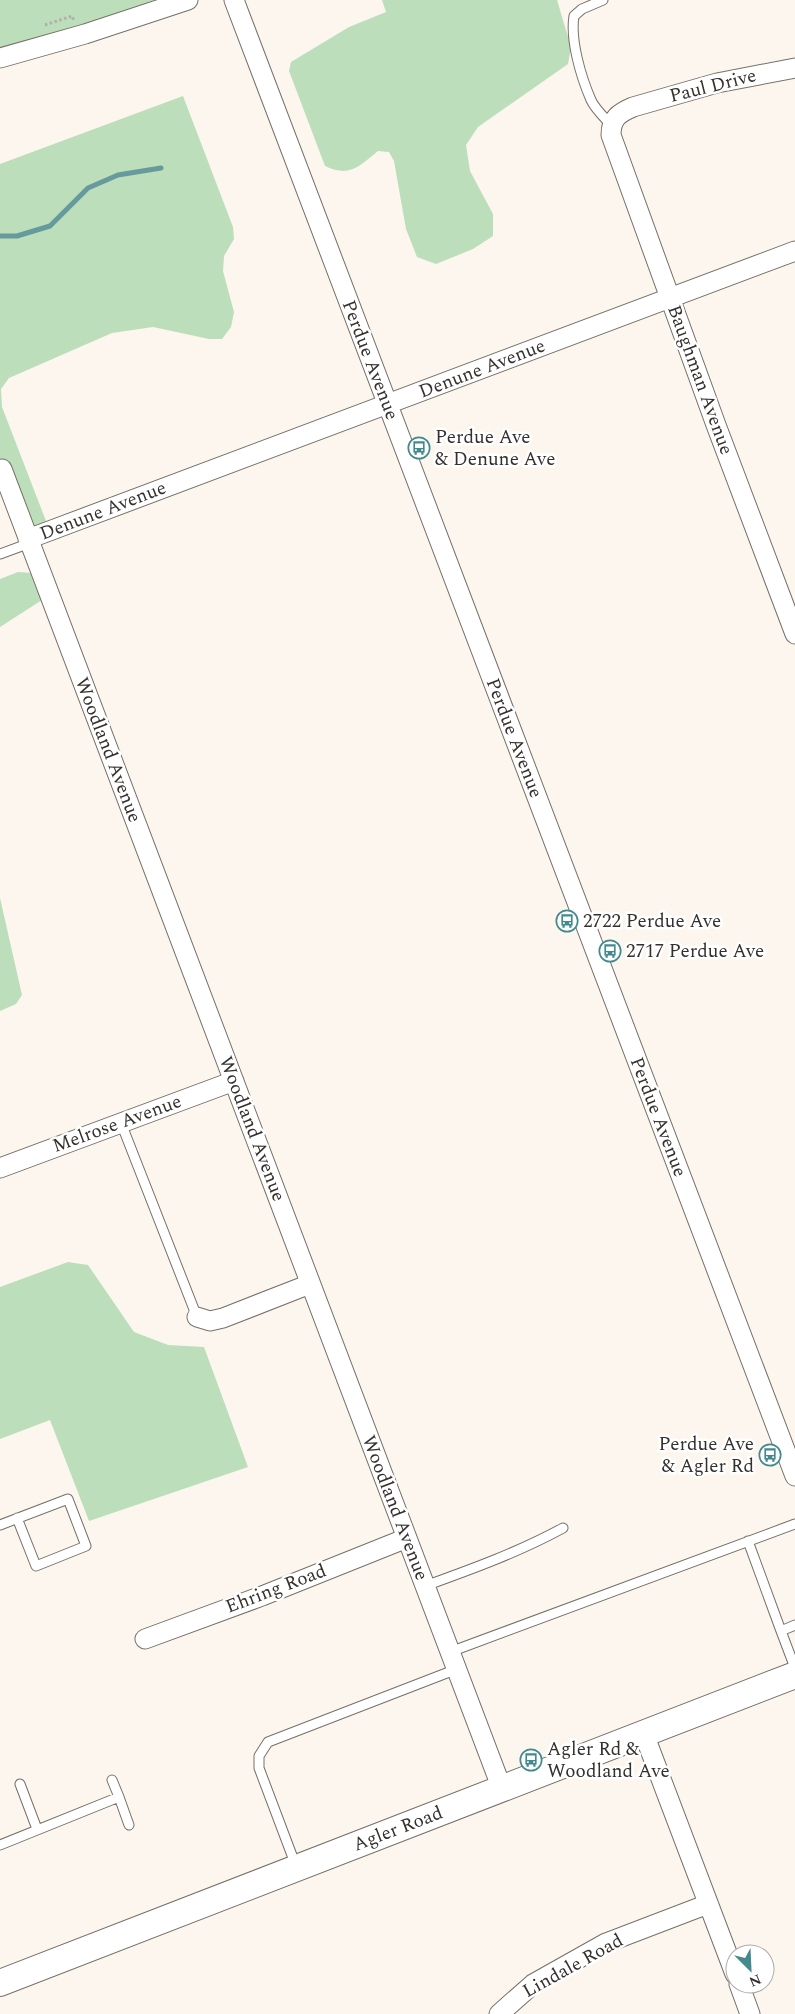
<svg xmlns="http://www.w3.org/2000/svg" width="795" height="2014" font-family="Spectral,serif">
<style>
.green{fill:#bcdeba}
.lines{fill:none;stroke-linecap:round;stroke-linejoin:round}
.stream{stroke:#669a9d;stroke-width:5}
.service-casing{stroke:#757069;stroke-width:11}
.minor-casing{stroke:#757069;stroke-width:21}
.secondary-casing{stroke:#757069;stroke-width:28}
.path{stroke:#b3aea8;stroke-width:3;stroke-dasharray:2.5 2.5;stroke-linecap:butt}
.service{stroke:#fff;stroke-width:9}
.minor{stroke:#fff;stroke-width:19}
.secondary{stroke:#fff;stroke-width:26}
.labels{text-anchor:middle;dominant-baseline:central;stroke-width:5;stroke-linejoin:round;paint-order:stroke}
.street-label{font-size:19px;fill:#33302d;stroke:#fff}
.poi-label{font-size:19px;fill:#33302d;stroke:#fff;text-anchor:start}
</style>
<rect width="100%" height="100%" fill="#fcf6ee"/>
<path class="green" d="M0,0H154L99,23L0,54Z
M382,0H557L571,47L568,64L478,127L466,145L470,171L493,214V236L473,249L436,264L417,257L406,229L394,161L389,152L378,151C359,166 350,178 325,166L289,71L291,62L349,27L386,12Z
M183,96L233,227L234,239L224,256L223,271L234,312L231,327L222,339H209L153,327L112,333L9,378L1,389L2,407L46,521L35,529L0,475V164Z
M18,572L33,573L42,600L0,627V579Z
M0,898L22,995L16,1004L0,1011Z
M68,1262L88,1265L134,1332L168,1345L204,1347L248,1467L89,1521L50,1420L0,1439V1287Z"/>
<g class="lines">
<path class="stream" d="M0,236H17L50,226L88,188L118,175L161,168"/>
<g class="service-casing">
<path id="service" d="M603,0L582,9L574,16C570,40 581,77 591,100C595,109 605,118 611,125
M0,554L30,543
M121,1123L197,1317
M0,1525L68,1499L86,1546L36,1566L17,1518
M748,1541L781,1631
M425,1586C472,1569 519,1552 563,1528
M795,1625L781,1631L795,1668
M450,1652L795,1524
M112,1780L119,1797
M20,1784L37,1829
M0,1845L119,1797L129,1825
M296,1866L259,1768V1756L268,1742L457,1669"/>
</g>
<g class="minor-casing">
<path id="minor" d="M234,0L795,1476
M0,58L85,34L188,0
M795,68L717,83L633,107C619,113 611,118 611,135L716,425L795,634
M2,469L502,1789
M28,539L795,251
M0,1168L234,1081
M197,1317L210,1321L223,1318L310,1284
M145,1639L262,1596L407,1538
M644,1734L735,1974
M739,1984L750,2014
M499,2014L533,1984L606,1943L708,1904"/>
</g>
<g class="secondary-casing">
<path id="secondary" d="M0,1983L795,1675"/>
</g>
<path class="path" d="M45,25L72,16L74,21"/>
<use href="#service" class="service"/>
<use href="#minor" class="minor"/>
<use href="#secondary" class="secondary"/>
</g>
<defs>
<g id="bus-ring" transform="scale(1.125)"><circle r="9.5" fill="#fff" stroke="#428a8e" stroke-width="1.5"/><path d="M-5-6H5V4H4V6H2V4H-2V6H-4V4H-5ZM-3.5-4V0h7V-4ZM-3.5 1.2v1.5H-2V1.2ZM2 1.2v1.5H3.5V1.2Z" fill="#428a8e"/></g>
</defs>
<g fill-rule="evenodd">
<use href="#bus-ring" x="419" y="448"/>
<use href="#bus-ring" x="567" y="921"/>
<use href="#bus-ring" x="610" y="951"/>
<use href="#bus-ring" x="770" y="1455"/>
<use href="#bus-ring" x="531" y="1760"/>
</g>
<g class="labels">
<g class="street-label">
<text transform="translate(713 86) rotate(-14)">Paul Drive</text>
<text transform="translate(370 360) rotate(69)">Perdue Avenue</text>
<text transform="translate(482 369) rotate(-21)">Denune Avenue</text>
<text transform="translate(700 380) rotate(70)">Baughman Avenue</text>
<text transform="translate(103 511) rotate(-21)">Denune Avenue</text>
<text transform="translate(514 738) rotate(69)">Perdue Avenue</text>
<text transform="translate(108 750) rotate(69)">Woodland Avenue</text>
<text transform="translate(658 1117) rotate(69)">Perdue Avenue</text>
<text transform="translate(117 1124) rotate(-20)">Melrose Avenue</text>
<text transform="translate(252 1129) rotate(69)">Woodland Avenue</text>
<text transform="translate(395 1508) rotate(69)">Woodland Avenue</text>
<text transform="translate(276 1589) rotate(-21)">Ehring Road</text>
<text transform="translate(398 1829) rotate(-21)">Agler Road</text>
<text transform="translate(573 1966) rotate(-29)">Lindale Road</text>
</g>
<g class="poi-label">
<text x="435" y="437">Perdue Ave<tspan x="435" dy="22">&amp; Denune Ave</tspan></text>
<text x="583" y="921">2722 Perdue Ave</text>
<text x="626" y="951">2717 Perdue Ave</text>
<text x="754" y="1444" text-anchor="end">Perdue Ave<tspan x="754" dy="22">&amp; Agler Rd</tspan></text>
<text x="547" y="1749">Agler Rd &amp;<tspan x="547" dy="22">Woodland Ave</tspan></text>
</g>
</g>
<g transform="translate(750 1969) rotate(156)"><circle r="24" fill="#ffffff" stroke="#adacab"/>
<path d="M0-4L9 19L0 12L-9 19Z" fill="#428a8e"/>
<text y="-8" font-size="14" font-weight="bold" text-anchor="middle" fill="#33302d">N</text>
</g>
</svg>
